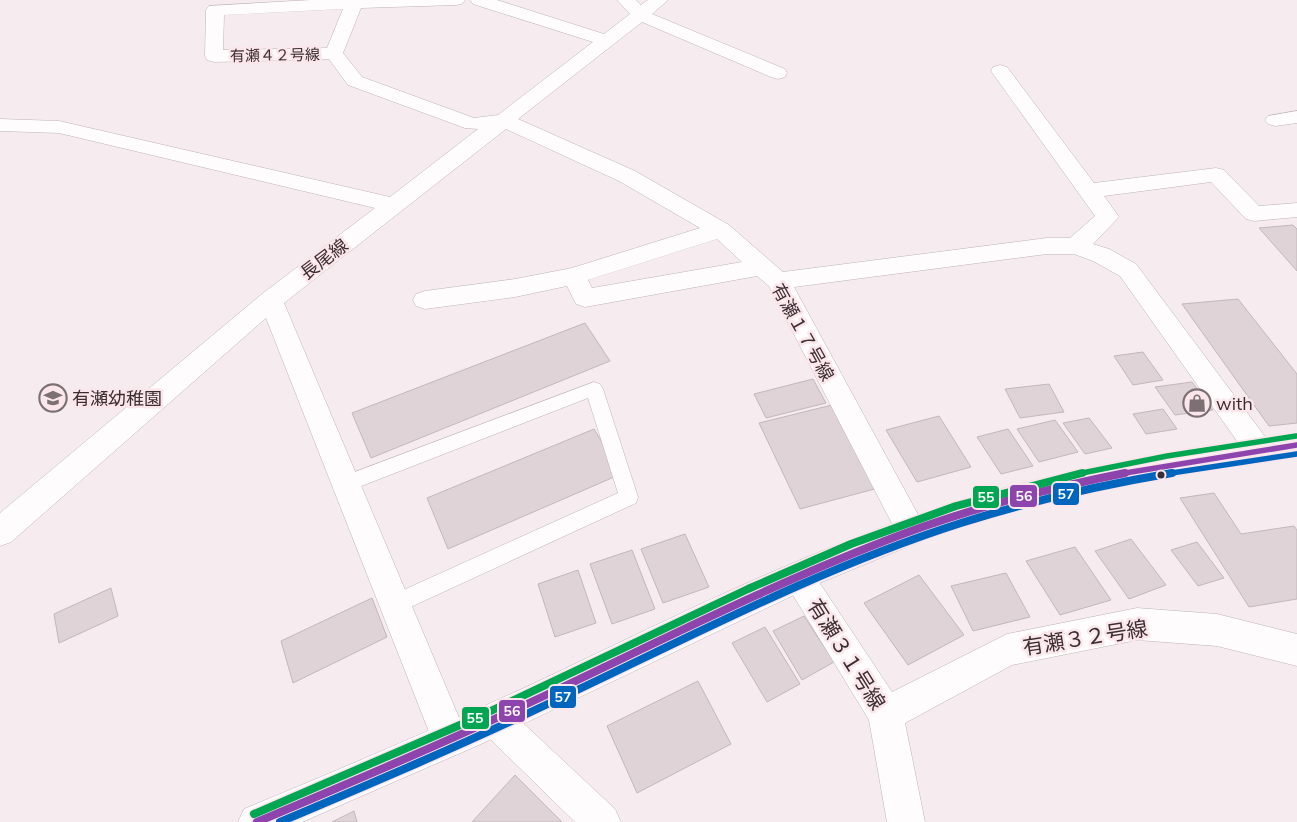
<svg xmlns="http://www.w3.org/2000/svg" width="1297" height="822" font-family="Mulish,'Noto Sans JP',sans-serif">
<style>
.building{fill:#dfd3d7;stroke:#c2b7ba}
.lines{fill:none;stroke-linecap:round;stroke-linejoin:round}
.lane-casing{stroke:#bfb3b7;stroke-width:1}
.street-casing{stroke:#bfb3b7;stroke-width:1}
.secondary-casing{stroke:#bfb3b7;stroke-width:1}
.lane{fill:#fefcfc;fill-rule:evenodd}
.street{fill:#fefcfc;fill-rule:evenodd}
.secondary{fill:#fefcfc;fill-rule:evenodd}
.bus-1-far1-casing{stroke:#fbe6ec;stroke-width:9}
.bus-1-casing{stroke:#fbe6ec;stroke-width:11}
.bus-2-far1-casing{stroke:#fbe6ec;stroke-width:9}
.bus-2-casing{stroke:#fbe6ec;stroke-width:11}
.bus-3-far1-casing{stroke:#fbe6ec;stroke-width:9}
.bus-3-casing{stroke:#fbe6ec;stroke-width:11}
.bus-1-far1{stroke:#8e44ad;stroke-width:5.5}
.bus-1{stroke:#8e44ad;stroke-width:8}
.bus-2-far1{stroke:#0065bd;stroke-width:5.5}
.bus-2{stroke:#0065bd;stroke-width:8}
.bus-3-far1{stroke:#00a651;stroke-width:5.5}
.bus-3{stroke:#00a651;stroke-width:8}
.bus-dot{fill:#3b2e32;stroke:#fbe6ec;stroke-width:2}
.labels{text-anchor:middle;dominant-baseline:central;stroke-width:5;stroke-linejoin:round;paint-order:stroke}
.far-street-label{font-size:15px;fill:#3b2e32;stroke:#fbe6ec}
.street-label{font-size:18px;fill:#3b2e32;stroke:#fbe6ec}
.poi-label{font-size:18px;fill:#3b2e32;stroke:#fbe6ec;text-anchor:start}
.near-street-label{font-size:21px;fill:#3b2e32;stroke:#fbe6ec}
.line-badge{stroke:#fbe6ec;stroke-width:2}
.badge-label{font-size:14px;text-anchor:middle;font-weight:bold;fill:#fff}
</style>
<rect width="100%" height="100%" fill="#f6ebee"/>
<path class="building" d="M1293,225L1297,229V271L1259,228Z
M1238,299L1297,374V423L1269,426L1182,304Z
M585,323L610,361L371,458L352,413Z
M1143,352L1163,380L1133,385L1114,356Z
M813,379L826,403L766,418L754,394Z
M1192,382L1213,410L1175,415L1155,387Z
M1049,384L1064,412L1020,418L1005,389Z
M836,404L882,487L800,509L759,423Z
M1163,409L1177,429L1146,434L1133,414Z
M939,416L971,467L917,482L886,430Z
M1089,418L1112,448L1085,454L1063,423Z
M1055,420L1078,452L1039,462L1017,429Z
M594,429L621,474L448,549L427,498Z
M1008,429L1033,466L1001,474L977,437Z
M1214,493L1241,534L1294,526L1297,530V599L1249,607L1180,498Z
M685,534L709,587L663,603L641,549Z
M1131,539L1166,585L1129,599L1095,551Z
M1197,542L1224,578L1198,586L1171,550Z
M1075,547L1111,600L1060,615L1026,561Z
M632,550L655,609L612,624L590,564Z
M578,570L596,623L555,637L538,584Z
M1006,573L1030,617L973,631L951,586Z
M919,575L964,635L908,665L864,603Z
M111,588L118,616L59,643L54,614Z
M372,598L387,637L293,683L281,641Z
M804,616L834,662L802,680L773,631Z
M765,627L800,684L767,702L732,643Z
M698,681L731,744L637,793L607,726Z
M515,775L562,822H472Z
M354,811L357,822H332Z"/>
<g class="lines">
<g class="lane-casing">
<path id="lane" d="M594,382L600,384L603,389L638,497L636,503L402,611L395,614L388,611L385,604L388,597L618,493L588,398L346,492L339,490L337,484L339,478Z"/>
</g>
<g class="street-casing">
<path id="street" d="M311,0H465L462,4L456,5L361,8L343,53L362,77L474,118L498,115L593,42L473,4L470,0H497L604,34L630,14L617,0H636L641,5L648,0H668L652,14L785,69L787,73L785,77L778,79L771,77L642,22L518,119L635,171L729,225L783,272L1047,238H1070L1095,216L991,71L993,67L1000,65L1007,67L1094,183L1216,168L1224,170L1259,206L1297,203V217L1254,221L1246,219L1211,182L1104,196L1119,217L1093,244L1109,249L1136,264L1269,442L1273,450L1269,458L1259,462L1249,458L1120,276L1093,261L1074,254H1047L794,287L927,531L923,541L912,545L901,541L769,286L757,276L585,307L576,304L567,286L515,297L425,309L416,306L413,300L416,294L425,291L515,279L572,268L700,228L619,181L506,129L284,303L468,739L463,752L450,757L437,752L266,318L11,542L0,546V513L262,294L375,208L59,133L0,131V119L59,121L390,197L478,129L465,128L348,85L329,59L214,62L207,60L205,56L206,10L209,6ZM343,9L327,48L223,50L224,15ZM717,239L742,262L592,288L588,280Z
M1297,111V123L1275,126L1268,124L1265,120L1268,116Z
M798,562L809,567L892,692L1007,634L1137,608L1217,614L1297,634V666L1217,646L1137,640L1012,665L905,723L925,822H887L869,720L782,577L787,567Z
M495,702L507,708L615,809L621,822H575L483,732L477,720L483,708Z"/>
</g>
<g class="secondary-casing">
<path id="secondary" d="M1297,433V457L1199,471L1101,489L1005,513L958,528L919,542L817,584L481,744L302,822H238L244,809C343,768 442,726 539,681C676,616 814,546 960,501C1070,467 1183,449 1297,433Z"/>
</g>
<use href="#lane" class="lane"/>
<use href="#street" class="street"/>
<use href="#secondary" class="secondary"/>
<g class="bus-1-far1-casing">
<path id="bus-1-far1" d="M1119,474L1297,445"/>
</g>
<g class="bus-1-casing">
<path id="bus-1" d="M257,822C354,781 451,740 546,695C664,639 780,580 903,534C975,507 1050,488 1125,473"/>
</g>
<g class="bus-2-far1-casing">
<path id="bus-2-far1" d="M1165,474L1297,454"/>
</g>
<g class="bus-2-casing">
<path id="bus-2" d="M280,822C372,783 464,744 554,701C688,638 820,568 961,523C1030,501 1101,485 1172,473"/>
</g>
<g class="bus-3-far1-casing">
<path id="bus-3-far1" d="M1077,474L1167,456L1296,436"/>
</g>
<g class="bus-3-casing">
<path id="bus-3" d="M254,814L474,719L748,589L851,544L956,506L1082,473"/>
</g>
<use href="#bus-1-far1" class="bus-1-far1"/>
<use href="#bus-1" class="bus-1"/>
<use href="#bus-2-far1" class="bus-2-far1"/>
<use href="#bus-2" class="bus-2"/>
<use href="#bus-3-far1" class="bus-3-far1"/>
<use href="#bus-3" class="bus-3"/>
</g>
<defs>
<g id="school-ring" transform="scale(1.4375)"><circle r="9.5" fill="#fbe6ec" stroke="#7c7074" stroke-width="1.5"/><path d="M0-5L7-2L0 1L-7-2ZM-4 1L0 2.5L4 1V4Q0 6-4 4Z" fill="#7c7074"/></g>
<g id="shop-ring" transform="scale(1.4375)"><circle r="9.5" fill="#fbe6ec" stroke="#7c7074" stroke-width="1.5"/><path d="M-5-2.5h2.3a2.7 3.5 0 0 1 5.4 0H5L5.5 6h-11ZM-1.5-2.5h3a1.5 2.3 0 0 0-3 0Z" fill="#7c7074"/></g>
</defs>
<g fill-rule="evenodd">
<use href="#school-ring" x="53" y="398"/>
<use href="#shop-ring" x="1197" y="403"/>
</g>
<circle class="bus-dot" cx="1161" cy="475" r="4.5"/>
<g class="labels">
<g class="far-street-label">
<text transform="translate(275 55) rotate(-1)">有瀬４２号線</text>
</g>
<g class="street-label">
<text transform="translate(324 259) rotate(-37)">長尾線</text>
<text transform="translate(803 332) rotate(61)">有瀬１７号線</text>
</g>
<g class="poi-label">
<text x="72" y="398">有瀬幼稚園</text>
<text x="1216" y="403">with</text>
</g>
<g class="near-street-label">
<text transform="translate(1085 637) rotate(-9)">有瀬３２号線</text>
<text transform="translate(847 654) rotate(58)">有瀬３１号線</text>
</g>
</g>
<g class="line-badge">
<rect x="1052" y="482" width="28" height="24" rx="5" fill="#0065bd"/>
<rect x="1009" y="484" width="29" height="24" rx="5" fill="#8e44ad"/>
<rect x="972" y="485" width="28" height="24" rx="5" fill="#00a651"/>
<rect x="549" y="685" width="28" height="24" rx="5" fill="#0065bd"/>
<rect x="498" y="699" width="28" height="24" rx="5" fill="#8e44ad"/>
<rect x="461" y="706" width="29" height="24" rx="5" fill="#00a651"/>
</g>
<g class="badge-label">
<text x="1066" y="499">57</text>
<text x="1024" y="501">56</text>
<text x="986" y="502">55</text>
<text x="563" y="702">57</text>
<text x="512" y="716">56</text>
<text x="475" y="723">55</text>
</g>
</svg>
